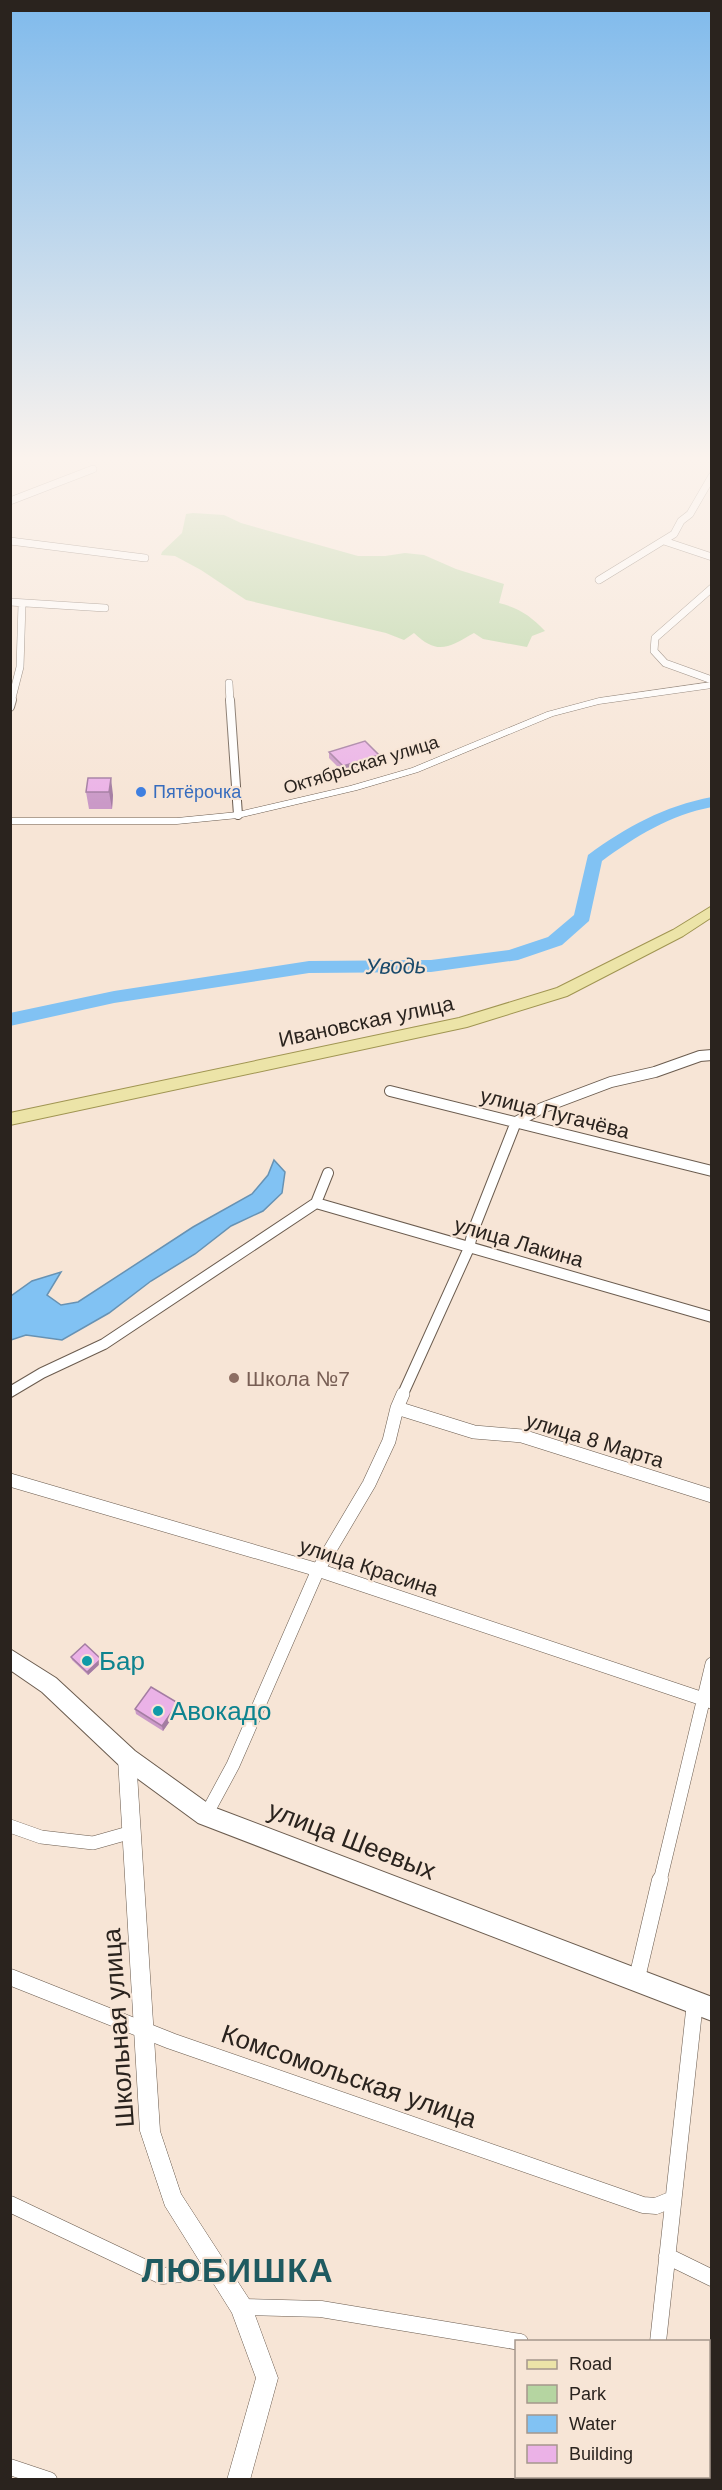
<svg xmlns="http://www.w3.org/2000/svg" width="722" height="2490" font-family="Helvetica,sans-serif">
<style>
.green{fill:#b5d5a1}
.water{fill:#81c2f3;stroke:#6792b3;stroke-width:1.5}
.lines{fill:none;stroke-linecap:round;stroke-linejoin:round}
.river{fill:#81c2f3;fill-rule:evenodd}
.minor-far4-casing{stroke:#6b5c4f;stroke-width:8}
.minor-far3-casing{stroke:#6b5c4f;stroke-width:10}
.minor-far2-casing{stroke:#6b5c4f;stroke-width:12}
.minor-far1-casing{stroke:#6b5c4f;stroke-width:14}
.minor-casing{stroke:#6b5c4f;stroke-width:17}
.tertiary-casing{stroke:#6b5c4f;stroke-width:1}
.secondary-casing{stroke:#6b5c4f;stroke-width:2}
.primary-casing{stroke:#a09552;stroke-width:2}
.minor-far4{stroke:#fff;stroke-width:7}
.minor-far3{stroke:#fff;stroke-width:8}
.minor-far2{stroke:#fff;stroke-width:10}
.minor-far1{stroke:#fff;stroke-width:13}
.minor{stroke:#fff;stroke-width:16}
.tertiary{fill:#fff;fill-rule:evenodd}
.secondary{fill:#fff;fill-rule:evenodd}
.primary{fill:#ece4a8;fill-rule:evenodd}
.wall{fill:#ca99c7}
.shaded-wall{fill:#a47da2}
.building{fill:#ebb2e7;stroke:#a47da2;stroke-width:1.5}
.shop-dot{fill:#3f7fe0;stroke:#f7e5d6;stroke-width:2}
.education-dot{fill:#8d6e63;stroke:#f7e5d6;stroke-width:2}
.culture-dot{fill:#0f9aa8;stroke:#f7e5d6;stroke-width:2}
.labels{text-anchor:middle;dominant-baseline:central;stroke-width:4.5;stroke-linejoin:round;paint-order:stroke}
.far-street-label{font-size:18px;fill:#2a231e;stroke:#f7e5d6}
.far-shop-label{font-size:18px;fill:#366cbe;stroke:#f7e5d6;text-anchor:start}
.street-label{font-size:21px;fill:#2a231e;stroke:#f7e5d6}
.education-label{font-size:21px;fill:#785e54;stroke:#f7e5d6;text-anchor:start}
.water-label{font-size:22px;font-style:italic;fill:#1a4a6b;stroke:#f7e5d6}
.near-culture-label{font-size:26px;fill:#0d838f;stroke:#f7e5d6;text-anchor:start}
.near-street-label{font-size:26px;fill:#2a231e;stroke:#f7e5d6}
.near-district-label{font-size:33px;font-weight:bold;letter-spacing:1.5px;fill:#1f5a60;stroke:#f7e5d6}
</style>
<rect width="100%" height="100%" fill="#f7e5d6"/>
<path class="green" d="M193,513L224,515L241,523L358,556H385L405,553L424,555L456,569L504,584L499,603C519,608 531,616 545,631L532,636L527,647L483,639L474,633C449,647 438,656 414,633L404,640L386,633L246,600L201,570L175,556L161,555L162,552L182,533L186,514Z"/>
<path class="water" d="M274,1160L285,1172L282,1193L263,1211L231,1226L195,1254L151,1281L109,1313L62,1340L26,1335L11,1340V1296L32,1281L61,1272L47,1295L61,1305L78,1302L193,1227L252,1194L268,1175Z"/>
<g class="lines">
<path class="river" d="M712,797V807C670,815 636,836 602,861L589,921L562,945L518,960L431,972L309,973L114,1003L10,1026V1013L114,991L309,961L431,960L509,950L548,937L574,915L588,855C626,827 664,806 712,797Z"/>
<g class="minor-far4-casing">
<path id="minor-far4" d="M10,501L93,469
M10,541L145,558
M664,541L712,557
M599,580L674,534L681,521L690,514L712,476
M712,588L655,638L654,651L665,663L712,680
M10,602L105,608
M229,683L230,702
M11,702L20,667L22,604"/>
</g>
<g class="minor-far3-casing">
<path id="minor-far3" d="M230,700L238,815
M10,707L12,700"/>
</g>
<g class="minor-far2-casing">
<path id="minor-far2" d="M390,1091L712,1171
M316,1203L712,1317
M10,1392L42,1373L104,1344L316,1203L328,1173
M402,1396L469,1248L473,1231L516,1122L542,1108L611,1082L655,1072L700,1056L712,1055"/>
</g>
<g class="minor-far1-casing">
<path id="minor-far1" d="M397,1408L474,1432L522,1436L712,1496
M10,1480L318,1570L712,1702
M206,1815L233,1765L318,1570L369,1484L389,1441L397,1408L403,1394
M10,1826L41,1837L93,1843L132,1832
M660,1881L712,1664"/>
</g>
<g class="minor-casing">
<path id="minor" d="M10,1977L171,2041L643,2205L656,2206L673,2199
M637,1978L660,1880
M10,2204L162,2276L218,2270
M667,2256L712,2278
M241,2307L321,2309L520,2342
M658,2342L695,2002
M10,2467L49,2480
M643,2476V2480"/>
</g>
<g class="tertiary-casing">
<path id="tertiary" d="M712,682V688L599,704L553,716L418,772L357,790L238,818L177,824H10V818H177L238,812L350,786L412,768L547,712L599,698Z
M127,1749L133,1752L136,1758L160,2131L181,2194L249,2299L278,2378L250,2480H227L256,2378L232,2313L165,2206L140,2131L118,1758L121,1752Z"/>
</g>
<g class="secondary-casing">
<path id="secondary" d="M10,1649L56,1678L135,1751L213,1807L712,1997V2021L198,1823L119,1765L42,1692L10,1670Z"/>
</g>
<g class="primary-casing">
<path id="primary" d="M712,906V917L683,936L567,996L467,1027L10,1125V1113L459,1018L557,988L673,930Z"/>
</g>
<use href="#minor-far4" class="minor-far4"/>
<use href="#minor-far3" class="minor-far3"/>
<use href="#minor-far2" class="minor-far2"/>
<use href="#minor-far1" class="minor-far1"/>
<use href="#minor" class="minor"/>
<use href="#tertiary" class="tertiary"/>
<use href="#secondary" class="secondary"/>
<use href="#primary" class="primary"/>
</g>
<path class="wall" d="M329,752L379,755V760L343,772L329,758Z
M88,778L113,795L112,809H89L86,792Z
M71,1657L101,1659L102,1662L88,1675L72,1660Z
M179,1708L163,1731L136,1714L135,1709Z"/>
<path class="shaded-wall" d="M379,755V760L343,772V766Z
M111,778L113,795L112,809L109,792Z
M101,1659L102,1662L88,1675L87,1672Z
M178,1703L179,1708L163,1731L162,1726Z"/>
<path class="building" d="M365,741L379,755L343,766L329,752Z
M88,778H111L109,792H86Z
M85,1644L101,1659L87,1672L71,1657Z
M151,1687L178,1703L162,1726L135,1709Z"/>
<linearGradient id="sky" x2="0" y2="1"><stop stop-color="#7fbaec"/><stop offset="0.57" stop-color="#fbf3ed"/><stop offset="1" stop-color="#fbf3ed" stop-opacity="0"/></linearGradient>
<rect width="722" height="804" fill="url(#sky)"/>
<circle class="shop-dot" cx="141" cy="792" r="6"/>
<circle class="education-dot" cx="234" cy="1378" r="6"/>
<g class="culture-dot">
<circle cx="87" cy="1661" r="6"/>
<circle cx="158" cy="1711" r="6"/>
</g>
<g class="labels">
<g class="far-street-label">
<text transform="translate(361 765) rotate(-17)">Октябрьская улица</text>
</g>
<g class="far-shop-label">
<text x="153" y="792">Пятёрочка</text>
</g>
<g class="street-label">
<text transform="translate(366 1021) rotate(-12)">Ивановская улица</text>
<text transform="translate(555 1113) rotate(14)">улица Пугачёва</text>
<text transform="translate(519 1242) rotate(16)">улица Лакина</text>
<text transform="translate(595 1440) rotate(17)">улица 8 Марта</text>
<text transform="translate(369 1567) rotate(18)">улица Красина</text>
</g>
<g class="education-label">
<text x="246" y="1378">Школа №7</text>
</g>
<g class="water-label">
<text transform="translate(396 966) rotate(-1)">Уводь</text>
</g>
<g class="near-culture-label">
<text x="99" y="1661">Бар</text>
<text x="170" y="1711">Авокадо</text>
</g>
<g class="near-street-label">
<text transform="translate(352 1840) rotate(21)">улица Шеевых</text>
<text transform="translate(118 2028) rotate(-94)">Школьная улица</text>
<text transform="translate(349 2076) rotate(19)">Комсомольская улица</text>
</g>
<g class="near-district-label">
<text x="238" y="2270">ЛЮБИШКА</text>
</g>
</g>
<rect width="722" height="2490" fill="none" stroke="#2a231e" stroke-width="24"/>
<rect x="515" y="2340" width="195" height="138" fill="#f7e5d6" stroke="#a5978c" stroke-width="1.5"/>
<rect x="527" y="2360" width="30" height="9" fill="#ece4a8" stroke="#a5978c" stroke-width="1.5"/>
<text x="569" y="2370" font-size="18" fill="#2a231e">Road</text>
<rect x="527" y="2385" width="30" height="18" fill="#b5d5a1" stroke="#a5978c" stroke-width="1.5"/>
<text x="569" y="2400" font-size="18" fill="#2a231e">Park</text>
<rect x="527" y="2415" width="30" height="18" fill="#81c2f3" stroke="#a5978c" stroke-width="1.5"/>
<text x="569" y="2430" font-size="18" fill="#2a231e">Water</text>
<rect x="527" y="2445" width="30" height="18" fill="#ebb2e7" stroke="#a5978c" stroke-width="1.5"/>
<text x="569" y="2460" font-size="18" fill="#2a231e">Building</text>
</svg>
